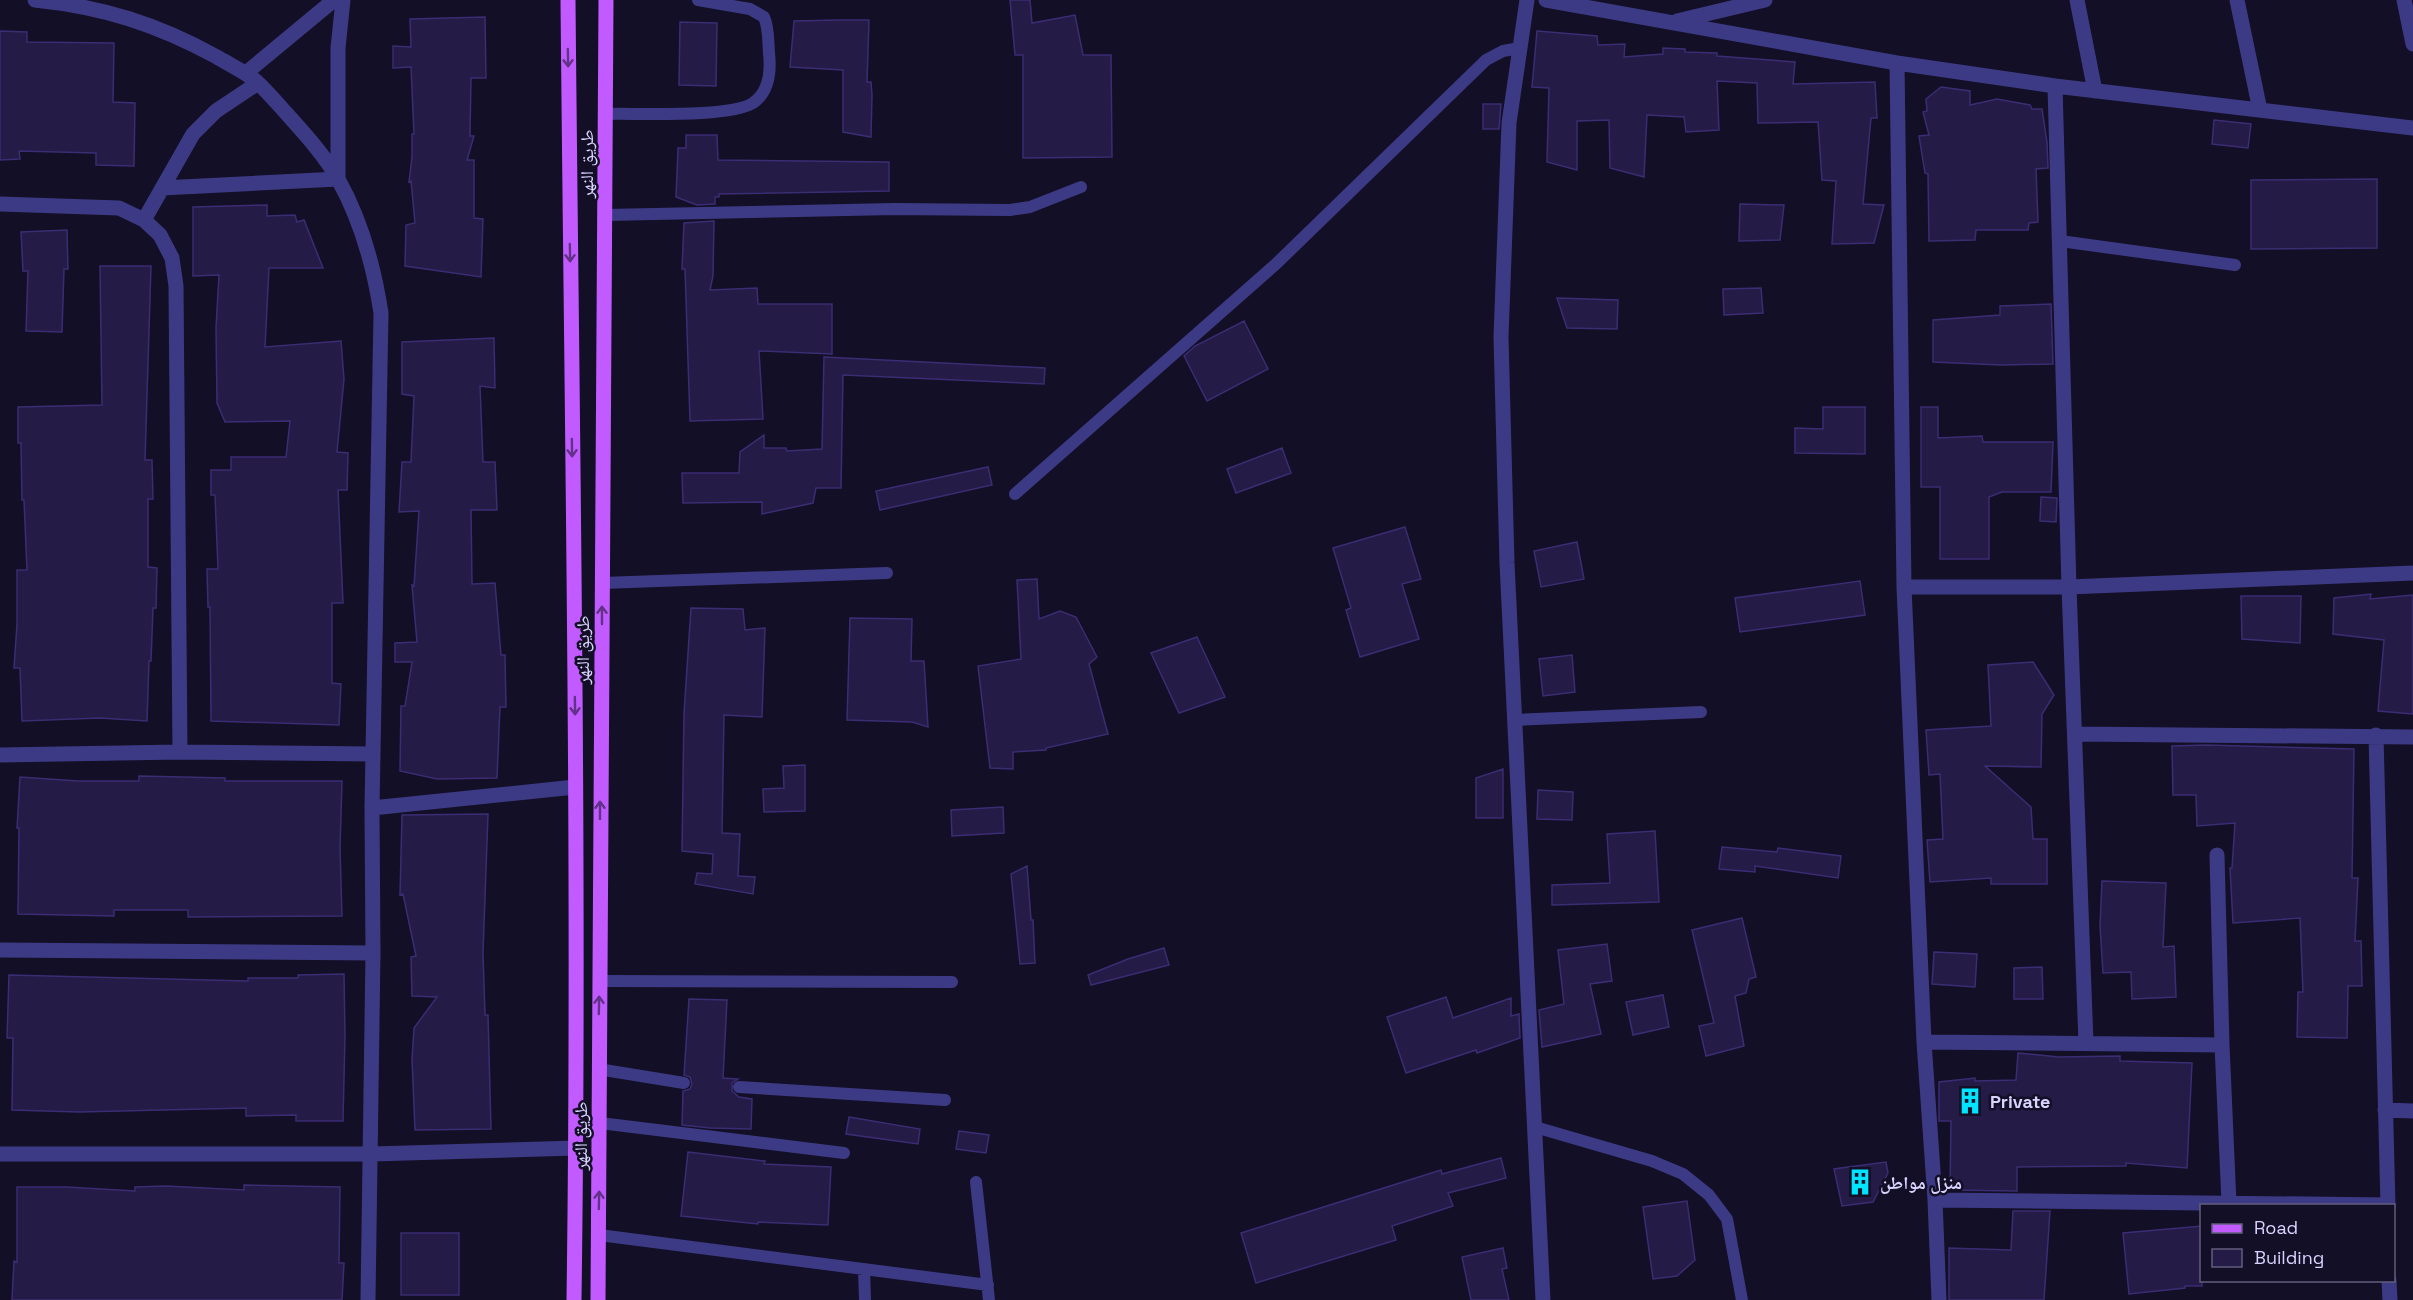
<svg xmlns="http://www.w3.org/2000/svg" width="2413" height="1300" font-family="'Space Grotesk','Noto Naskh Arabic',sans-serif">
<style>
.building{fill:#241b47;stroke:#3b2d73;stroke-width:1.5}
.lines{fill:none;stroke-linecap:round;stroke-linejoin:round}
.service{stroke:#3d3a85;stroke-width:12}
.minor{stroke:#3d3a85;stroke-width:15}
.primary{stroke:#c25bff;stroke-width:15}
.oneway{stroke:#623188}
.labels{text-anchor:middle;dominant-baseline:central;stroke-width:5;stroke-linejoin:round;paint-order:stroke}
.street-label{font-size:18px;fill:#d9d4ff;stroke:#130f26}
.poi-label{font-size:18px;font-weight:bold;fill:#d9d4ff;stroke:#130f26;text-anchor:start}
</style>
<rect width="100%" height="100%" fill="#130f26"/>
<path class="building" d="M1010,0H1030L1032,23L1075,15L1083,55H1111L1112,157L1023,158V55H1015Z
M485,17L486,78H471L470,136H474L467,160H474V218L483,219L481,277L405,266L406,225L415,223L411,181L409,182L412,157V134H414L411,67L393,68V46L411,47L410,19Z
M838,20H869L867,82H871L872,95L871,137L843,132V70L790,67L794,21Z
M680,22L717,23L716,86L679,85Z
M0,31L27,32V42L114,43L113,102L135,103L134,166L96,165V153L19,151L20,159L0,160Z
M1537,31L1597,36L1598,45L1625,44L1624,57L1663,54V48L1685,49V52L1717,53V56L1795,62L1793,84L1875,82L1877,118H1871L1863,204L1884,205L1874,243L1832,244L1836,181L1822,180L1818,122L1758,123L1757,83L1717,81L1719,130L1686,132L1684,117L1647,115L1644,177L1610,168L1609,120L1577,121V170L1547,162L1549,88L1532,87Z
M1941,87L1970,91V105L1997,99L2030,105L2032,109H2042L2047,142L2048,168L2036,169L2038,222L2029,223L2028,230H1976L1975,240L1929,241L1928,174L1925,173L1919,136L1929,135L1923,112L1927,111L1926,99Z
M1483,104H1501L1499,129H1483Z
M2214,120L2251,124L2248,148L2212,144Z
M686,135H717L718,160L889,162V191L719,194V197H715V204L697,205L676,197L678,148H686Z
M2377,179V248L2251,249V180Z
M1740,204L1784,205L1780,240L1739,241Z
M267,205V216L295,215L297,222L304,220L323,268H269L265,347L341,341L344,379L337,452L348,453L347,490H338L343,603H332V683L341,684L339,725L211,721L210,607H208L207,569H218L215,495H211V470H231V457H286L290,421L225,422L217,403L216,328L219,275L193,276V207Z
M714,221L713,276L710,290L757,288L758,304H832V354L759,351L763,419L690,421L685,269H682L684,223Z
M67,230L68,269H64L62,332L26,331L28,271H23L21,232Z
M100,266H151L145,460H152L153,499H148V567L157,568L156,608H153L151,661H149L147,721L100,718L22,721L20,668H14L17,624V570H27L24,500H22L21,443H18V407L102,405Z
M1761,288L1763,313L1724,315L1723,289Z
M1557,298L1618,300L1617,329L1567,328Z
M2051,304L2053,364L2001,365L1933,362V320L2000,315V306Z
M1244,321L1268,369L1207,401L1184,356L1195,346Z
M494,338L495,388L480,386L483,462H495L497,510H471L472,584L495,583L501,655H505L506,707H500L497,778L437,779L400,771L401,706H405L412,662H395V643L417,642L412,585L414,586L419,511L399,512L402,462H411L414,396L402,394V342Z
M824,357L1045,368L1044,384L843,375L841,488H816L813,503L762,514V502L683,503L682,473H739L740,452L764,435V448H786L787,451L822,449Z
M1823,407H1865V454L1795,453V428L1823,429Z
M1921,407H1938V438L1982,436L1983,442H2053L2051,492H2002L1989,497V559H1940V487H1921Z
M1282,448L1291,473L1236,493L1227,469Z
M988,467L992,485L880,510L876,491Z
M2041,497L2057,498L2056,522L2040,521Z
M1405,527L1421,579L1402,584L1419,639L1360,657L1346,610L1351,608L1333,548Z
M1577,542L1584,579L1541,587L1534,551Z
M1037,579L1039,619L1060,611L1076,617L1097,657L1089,664L1108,734L1046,748V750L1013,752V769L990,768L978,666L1021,659L1017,580Z
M1860,581L1865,615L1740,632L1735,598Z
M2371,594L2370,599L2413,595V714L2378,711L2384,640L2333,634L2334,598Z
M2241,596H2301L2300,643L2242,639Z
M691,608L743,609L745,630L765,628L762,717L724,715L722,833L740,834L738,876L755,877L753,894L695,884L697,873L712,874L713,854L682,851L684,713Z
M850,618L912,619L911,661H924L928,727L912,722L847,720Z
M1197,637L1225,697L1179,713L1151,653Z
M1572,655L1575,692L1543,696L1539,659Z
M2033,662L2054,695L2042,714L2041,767L1985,766L2031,807L2033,839H2047V884H1991V878L1930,882L1927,840L1943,839L1940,774L1929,775L1926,730L1991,726L1988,665Z
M2206,745L2354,749L2352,878H2358L2355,941H2361L2362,986H2348L2347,1038L2297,1037L2298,992H2303L2300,918L2233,923L2230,868H2232L2235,823L2197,826L2196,795H2173L2172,746Z
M805,765V811L764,812L763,789L784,788L783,766Z
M1503,769V818H1476V778Z
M139,776L225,778V781H342L340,849L342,916L188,917V910H114V916L18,914L19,828H17L20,777L78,781H139Z
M1538,790L1573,792L1572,820L1537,819Z
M1003,807L1004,833L952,836L951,810Z
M488,814L483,953L485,1015H488L491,1129L415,1130L412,1059L414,1028L437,997L412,996L411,957L416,956L403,894L400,895L402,815Z
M1655,831L1659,902L1552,905V885L1610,883L1607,834Z
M1722,847L1777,852L1778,848L1841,856L1838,878L1755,866V872L1719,869Z
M1027,866L1031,920H1033L1035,963L1020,964L1011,874Z
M2102,881L2166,883L2163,947L2174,946L2176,997L2132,999L2131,972L2103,973L2100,926Z
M1742,918L1756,977L1749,979L1746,993L1735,996L1744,1046L1706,1056L1699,1026L1714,1023L1692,930Z
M1607,944L1612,981L1590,984L1601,1034L1542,1047L1539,1010L1564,1004L1558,950Z
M1164,948L1169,965L1091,985L1088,975L1128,959Z
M1934,952L1977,954L1975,987L1932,984Z
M2042,967L2043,999H2014V968Z
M344,974L345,1036L343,1121H296V1115L246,1116V1108L79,1112L12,1110L13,1038H7L9,975L248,981V978H298V975Z
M1663,995L1669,1027L1633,1035L1626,1002Z
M1446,997L1453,1018L1511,998V1016L1519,1014L1520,1038L1477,1053L1476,1050L1406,1073L1387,1017Z
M689,999L727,1000L723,1078L738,1079L732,1083V1091L739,1097L752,1099L751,1129L710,1128L682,1125L683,1091L690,1089L692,1084L690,1077L684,1075Z
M2018,1053L2059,1057L2120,1056V1061L2192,1063L2187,1168L2126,1163V1166L2017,1167V1191L1950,1190L1951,1121H1939V1082L1975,1078V1081L2016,1080Z
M849,1117L920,1129L918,1144L846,1134Z
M959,1131L989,1135L986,1153L956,1149Z
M688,1152L765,1161L764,1164L831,1167L828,1225L758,1222V1224L681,1216Z
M1501,1158L1506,1178L1448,1193L1453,1206L1392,1226L1396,1240L1256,1283L1241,1233L1441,1170L1442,1174Z
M1886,1162L1888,1173L1873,1202L1842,1206L1834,1169Z
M244,1185L340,1187L339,1263H344L342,1300H12L14,1261L17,1262V1187H66L135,1191V1187L166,1186L244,1190Z
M1687,1201L1695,1260L1677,1276L1653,1279L1643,1207Z
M2013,1211H2050L2044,1300H1949V1248L2011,1250Z
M2202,1226V1286H2185V1288L2129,1294L2123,1233Z
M401,1233H459V1295H401Z
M1503,1248L1507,1268L1502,1269L1509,1300H1471L1462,1257Z"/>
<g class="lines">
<path class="service" d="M606,114C637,113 729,118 753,103C769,92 771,71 769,53C768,41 769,28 764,17L750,9L698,0
M605,215L894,209L1010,210L1030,207L1081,187
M2060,241L2235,265
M1015,494L1277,263L1486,60L1503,51L1520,48
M602,583L887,573
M1515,720L1701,712
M600,981L952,982
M598,1069L684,1083
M739,1087L945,1100
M600,1123L844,1153
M1535,1127L1652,1161L1683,1174L1709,1195L1727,1219L1742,1300
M976,1182L989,1300
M599,1235L988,1285
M864,1269L865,1300"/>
<path class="minor" d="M35,0C103,7 157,24 217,57C230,65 244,71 256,81C267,91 277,103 287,114C305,134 325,156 338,179C361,220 374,267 381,313L372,808L373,953L368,1300
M1527,0L1509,123L1501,337L1507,563L1543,1300
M1546,0L1897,63L2055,86L2069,587L2086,1043
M2077,0L2095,91
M2237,0L2260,110
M2404,0L2413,44
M1677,21L1765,0
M1897,63L1904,587L1924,1042L1935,1200L1939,1300
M246,73L334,0
M2055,86L2413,128
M162,188L338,179V48L343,0
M0,204L119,208L144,220L160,235L172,258L176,286L180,752
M144,220L193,134L216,111L258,83
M1904,587H2069L2413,573
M2076,734L2413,737
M2376,735L2388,1206
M0,755L180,752L373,754
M372,808L575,787
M2217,855L2222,1045L2229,1203
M0,950L373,953
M1924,1042L2222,1045
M2385,1110L2413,1111
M0,1154H372L576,1148
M1935,1200L2388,1205
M2389,1280L2390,1300"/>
<path class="primary" d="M568,0C572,433 580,867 574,1300
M598,1300L606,0"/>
</g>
<defs><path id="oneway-shaft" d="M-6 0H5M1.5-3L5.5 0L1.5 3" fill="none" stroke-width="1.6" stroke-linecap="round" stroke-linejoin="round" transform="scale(1.5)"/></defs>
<g class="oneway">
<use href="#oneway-shaft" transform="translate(568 58) rotate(89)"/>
<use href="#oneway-shaft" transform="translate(570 253) rotate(89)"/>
<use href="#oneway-shaft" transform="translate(572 448) rotate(89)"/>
<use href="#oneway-shaft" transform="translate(602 615) rotate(-90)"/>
<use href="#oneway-shaft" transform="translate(575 706) rotate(89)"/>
<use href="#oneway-shaft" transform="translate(600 810) rotate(-90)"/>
<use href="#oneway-shaft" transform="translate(599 1005) rotate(-89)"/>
<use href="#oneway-shaft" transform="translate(599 1200) rotate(-89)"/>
</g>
<defs>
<g id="building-bare" transform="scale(2.07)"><path d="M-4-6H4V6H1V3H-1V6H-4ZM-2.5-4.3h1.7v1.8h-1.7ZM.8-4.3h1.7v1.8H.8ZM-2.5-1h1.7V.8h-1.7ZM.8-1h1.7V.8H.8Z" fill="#00e5ff" stroke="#130f26" stroke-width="2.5" paint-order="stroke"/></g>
</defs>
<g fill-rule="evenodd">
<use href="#building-bare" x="1970" y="1101"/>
<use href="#building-bare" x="1860" y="1182"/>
</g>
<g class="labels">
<g class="street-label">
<text transform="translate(586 164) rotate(-90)">طريق النهر</text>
<text transform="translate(582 650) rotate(-90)">طريق النهر</text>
<text transform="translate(580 1136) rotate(-90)">طريق النهر</text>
</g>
<g class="poi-label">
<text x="1990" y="1101">Private</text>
<text x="1880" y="1182">منزل مواطن</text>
</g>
</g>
<rect x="2200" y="1204" width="195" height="78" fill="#130f26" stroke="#625e7d" stroke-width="1.5"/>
<rect x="2212" y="1224" width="30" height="9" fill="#c25bff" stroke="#625e7d" stroke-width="1.5"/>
<text x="2254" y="1234" font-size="18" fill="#d9d4ff">Road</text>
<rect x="2212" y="1249" width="30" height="18" fill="#241b47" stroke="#625e7d" stroke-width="1.5"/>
<text x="2254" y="1264" font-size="18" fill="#d9d4ff">Building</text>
</svg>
